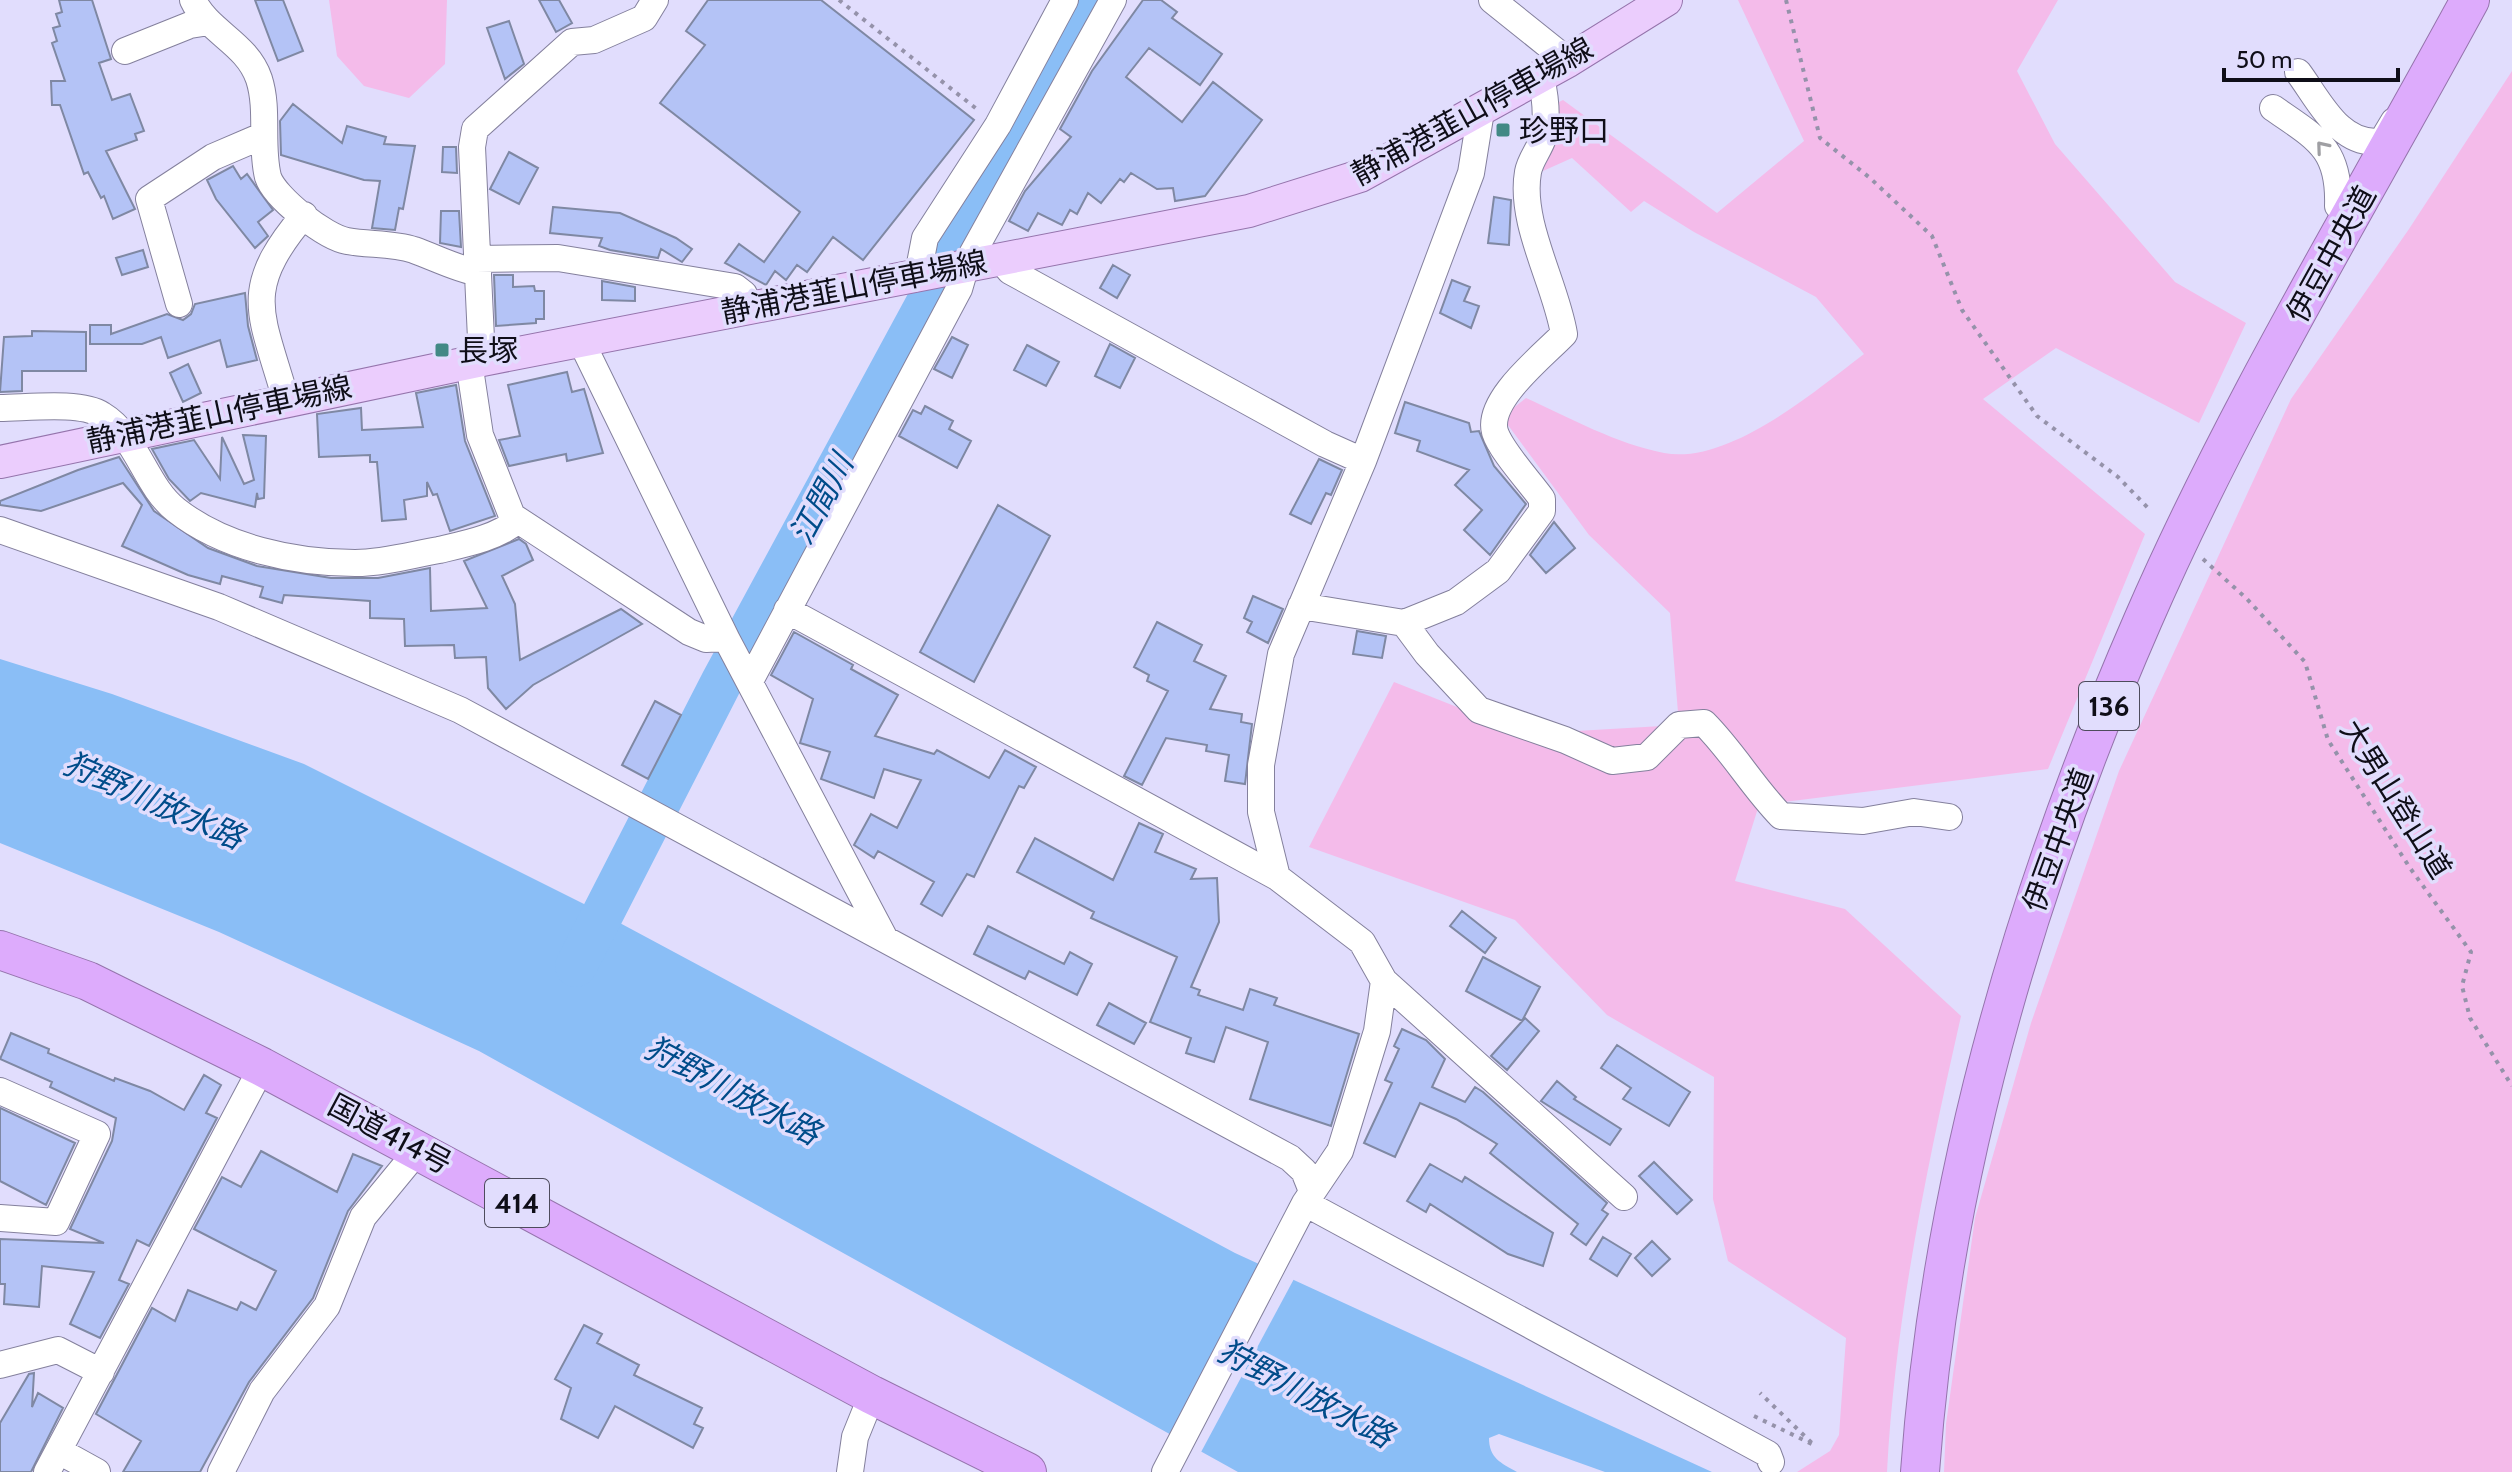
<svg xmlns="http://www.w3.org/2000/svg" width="2512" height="1472" font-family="Cabin,'Noto Sans JP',sans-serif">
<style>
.green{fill:#f4bbea}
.water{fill:#8abef6}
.pier{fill:#e1ddfd}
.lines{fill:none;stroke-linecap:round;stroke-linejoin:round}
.river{stroke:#8abef6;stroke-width:42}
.building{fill:#b4c3f6;stroke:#7f88a3;stroke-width:2}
.minor-casing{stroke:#84809d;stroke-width:28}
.major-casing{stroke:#9574ac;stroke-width:34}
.highway-casing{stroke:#9574ac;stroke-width:40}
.path{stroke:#9592aa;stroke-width:4;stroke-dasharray:4 6;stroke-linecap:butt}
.minor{stroke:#fff;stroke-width:26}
.major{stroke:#ebcdfd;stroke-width:32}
.highway{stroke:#ddabfc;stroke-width:38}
.oneway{stroke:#9f9fa3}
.poi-dot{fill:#428985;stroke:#e1ddfd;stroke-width:3}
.labels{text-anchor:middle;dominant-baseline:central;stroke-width:7;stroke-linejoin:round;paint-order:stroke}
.shield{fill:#e1ddfd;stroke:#4e4c5d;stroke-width:2}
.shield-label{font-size:28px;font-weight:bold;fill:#0f0e18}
.street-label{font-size:30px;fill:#0f0e18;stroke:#e1ddfd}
.poi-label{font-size:30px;fill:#0f0e18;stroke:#e1ddfd;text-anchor:start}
.water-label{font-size:32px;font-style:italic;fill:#004c8a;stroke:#e1ddfd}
</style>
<rect width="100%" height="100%" fill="#e1ddfd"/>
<path class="green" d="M329,0H447L445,64L409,98L364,86L337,56Z
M1738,0H2058L2017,71L2055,144L2175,282L2246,323L2199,423L2056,348L1983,399L2145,534L2048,769L1759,805L1735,881L1845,909L1961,1016C1927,1167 1895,1318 1887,1472H1797L1830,1451L1839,1435L1846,1338L1728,1261L1713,1199L1714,1077L1607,1015L1515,920L1309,847L1394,682L1525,734L1679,725L1670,613L1589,535L1502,417L1526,398C1570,418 1617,444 1664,453C1729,465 1815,391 1864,354L1816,297L1694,232L1644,201L1631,212L1572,158L1543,171L1553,135L1555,104L1563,100L1717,213L1804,141Z
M2512,71V1472H1944L1946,1424L1975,1218L2031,1023L2119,771L2291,399L2409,229Z"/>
<path class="water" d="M0,659L112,694L304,764L590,907L1235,1253L1712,1472H1605L1499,1434L1489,1438C1489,1458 1501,1463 1517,1472H1238L479,1051L219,932L0,843Z"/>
<path class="pier" d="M1265,1263L1295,1277L1200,1454L1171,1438Z"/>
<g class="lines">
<path class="river" d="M576,966L721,683L1091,0"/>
</g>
<path class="building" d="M59,0H92L111,59L99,63L112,100L130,94L144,131L135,134L137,140L106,151L135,209L113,219L104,196L101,198L88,172L84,174L60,105H52L51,81H65L52,43L57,41L53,28L60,26L56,14L62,12Z
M255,0H283L303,51L278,61Z
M539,0H559L572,23L556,32Z
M708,0H821L974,120L863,260L833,237L807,272L797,265L786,280L775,271L766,285L725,263L739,244L764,262L800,212L660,103L705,45L686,31Z
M1143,0H1161L1177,12L1172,18L1222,54L1200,85L1149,48L1126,77L1182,122L1213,82L1262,120L1205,196L1175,201L1173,188L1157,189L1131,173L1124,182L1120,179L1101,203L1088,193L1077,214L1070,210L1062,225L1038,213L1028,231L1009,221L1025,191L1071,137L1060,129L1092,71Z
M509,21L524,64L505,79L487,28Z
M293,104L342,143L347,126L386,137L384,144L415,146L403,209L399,208L395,230L372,228L380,181L364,180L281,155L280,121Z
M443,147H456L457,173L442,172Z
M509,152L538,168L519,204L490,189Z
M233,166L241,179L247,174L273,210L258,222L268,236L255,248L216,199L207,180Z
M1494,197L1511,200L1509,245L1488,243Z
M553,207L620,213L676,238L692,249L682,262L661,249L658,258L610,250L599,246L602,238L550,233Z
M441,211H459L461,247L440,243Z
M143,250L148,267L122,275L116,258Z
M1113,265L1130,275L1117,298L1100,288Z
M494,275H513V287L534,286L535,291H544V319H536V323L496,326Z
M1452,280L1470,287L1464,301L1479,306L1471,328L1440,313Z
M602,281L635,287V301L602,300Z
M245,293L248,326L257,360L227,367L220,340L168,358L161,337L142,344H90V325H111V334L167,314L183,320L191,314L195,304Z
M32,331L86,332V371H22V391L0,392L4,337L32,336Z
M952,337L968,345L952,378L934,369Z
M1110,344L1135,358L1120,388L1095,376Z
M1027,345L1059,362L1046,386L1014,370Z
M188,364L201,393L183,402L170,373Z
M567,372L572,392L584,389L603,453L567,461L566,454L509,466L499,440L520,436L508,385Z
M456,385L465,441L495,516L450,531L437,494L433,495L427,482V496L404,500L406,519L382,521L377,462H370V455L319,457L317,414L361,408L362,430L423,427L416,393Z
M1405,402L1469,423L1471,432L1479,431L1494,466L1526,504L1490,555L1464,530L1482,510L1455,485L1469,470L1417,451L1420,441L1395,433Z
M925,406L953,421L949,429L971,441L957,468L899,436L913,410L921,414Z
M243,435L266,436L264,498L258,499L257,493L255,507L201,493L190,501L169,479L152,449L194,440L220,479L222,437L244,484L254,480Z
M119,457L154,511L208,548L257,566L331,578H378L430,568L431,611L487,608L464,561L519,539L526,544L533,560L502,576L515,604L520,660L621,609L642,624L533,685L506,709L488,688L486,657L455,658L454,645L405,646L404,619L370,618V601L284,595L282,603L260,597L263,587L222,576L220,584L188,575L122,546L142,505L123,483L41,511L0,505V501L78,470Z
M1319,459L1342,470L1331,495L1326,493L1311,524L1290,514Z
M998,505L1050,536L974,682L920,652Z
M1554,522L1575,548L1546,573L1530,555Z
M1253,596L1283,609L1268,643L1247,632L1252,622L1244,618Z
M1157,622L1202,645L1194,661L1226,676L1210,709L1242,714L1241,722L1252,724L1245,784L1225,781L1229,755L1206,751L1207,745L1166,738L1142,785L1124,776L1168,691L1147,681L1149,675L1134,667Z
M1357,631L1386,636L1382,658L1353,654Z
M794,632L853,665L851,669L898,695L875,736L934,754L937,750L989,778L1005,750L1036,767L1024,788L1019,786L974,877L967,874L942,916L921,904L934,882L878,851L874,858L854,845L871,814L897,828L921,780L884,769L874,798L821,779L830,752L800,743L813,699L771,675Z
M655,701L681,715L648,779L622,765Z
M1139,823L1163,834L1155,852L1196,869L1191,879L1217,878L1219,922L1191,987L1200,990L1198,995L1243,1010L1250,989L1277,998L1274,1005L1359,1034L1331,1126L1250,1099L1268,1042L1226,1027L1214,1062L1186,1053L1191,1038L1150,1022L1177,957L1091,918L1094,912L1017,872L1035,838L1113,880Z
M1462,911L1496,938L1485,953L1450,926Z
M988,926L1064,964L1070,952L1092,964L1077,995L1029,971L1025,979L974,954Z
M1483,957L1540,987L1522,1021L1466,991Z
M1109,1003L1146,1023L1134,1044L1097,1025Z
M1525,1018L1539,1031L1507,1070L1491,1056Z
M1402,1029L1426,1040L1445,1059L1432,1087L1465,1102L1475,1087L1483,1092L1607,1203L1602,1210L1608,1214L1586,1245L1571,1234L1578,1224L1490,1153L1497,1144L1456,1119L1420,1103L1395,1157L1364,1143L1392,1083L1385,1080L1399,1049L1394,1046Z
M11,1033L49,1049L48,1053L114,1081L115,1078L150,1091L184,1110L204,1075L221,1085L206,1113L217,1118L149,1246L137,1240L119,1280L129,1284L100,1338L70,1324L94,1272L42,1266L39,1307L4,1304L5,1284H0V1239L104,1243L70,1229L112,1141L116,1118L50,1087L52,1082L0,1059Z
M1617,1045L1690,1092L1669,1126L1623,1099L1631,1088L1601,1068Z
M1557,1081L1576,1097L1574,1099L1621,1129L1610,1145L1541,1101Z
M0,1108L75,1143L46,1205L0,1181Z
M261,1151L337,1192L353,1154L382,1166L348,1211L313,1298L249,1382L200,1472H123L141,1441L96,1414L152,1308L175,1321L188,1290L237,1310L241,1302L256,1310L276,1271L194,1229L222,1177L241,1187Z
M1654,1162L1692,1200L1677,1214L1639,1176Z
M1430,1164L1462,1182L1465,1177L1553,1233L1543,1266L1508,1254L1430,1204L1426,1212L1407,1201Z
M1603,1237L1631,1254L1617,1276L1590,1259Z
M1652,1241L1670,1259L1652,1276L1635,1258Z
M584,1325L602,1334L597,1343L639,1365L634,1375L702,1408L694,1424L703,1428L693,1448L615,1406L598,1438L561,1419L571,1388L555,1379Z
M34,1373L32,1407L38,1393L63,1408L31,1472H0V1423L29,1374Z"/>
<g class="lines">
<g class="minor-casing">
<path id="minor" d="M193,0C208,32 247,43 259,79C269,110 260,145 268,177C275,198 325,237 347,241C369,245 393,243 414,250C436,258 455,268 478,273
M1492,0L1568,61
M125,51L190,25L209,22
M2298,72C2319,100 2340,148 2382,141L2394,121
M2273,108C2316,138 2340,148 2338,206
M477,259L558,258L735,287L744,294L749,308
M1000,259L1010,271L1325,444L1363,461
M918,274L925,238L998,125L1065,0
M179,304L149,199L213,157L262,136
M581,341L726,638L885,939
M482,360L472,147L475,129L572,42L594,40L644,18L655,0
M469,362L480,435L512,516L689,632L706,639L726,638
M286,400C261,312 240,291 304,215
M0,408C26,408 81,401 102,415C137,436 145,486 176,510C224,548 295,563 355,563C383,563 411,555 439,550C465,544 497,538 518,520
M0,530L219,607L460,710L1290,1158L1304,1171L1312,1191
M1301,606L1404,623L1427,654L1479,710L1565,740L1612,761L1647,757L1679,725L1704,723C1733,752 1752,786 1781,816L1863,821L1914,812L1949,817
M787,610L1277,877L1362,942L1384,981L1624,1197
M1404,623L1456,602L1498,571L1542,511V499C1530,482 1501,451 1495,432C1486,400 1543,356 1564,334C1556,284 1519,223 1528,172C1530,160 1539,150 1543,138C1548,119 1545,95 1541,77
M750,681L959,289L966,265L1113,0
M1277,877L1261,812V765L1281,654L1363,461L1471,173L1481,111
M0,1091L97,1134L56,1222L0,1218
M1305,1203L1768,1454L1771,1462
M0,1365L58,1350L101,1372
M59,1451L97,1472
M47,1472L262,1067
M221,1472L262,1391L327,1306L363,1217L419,1149
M850,1472L855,1437L872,1395
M1165,1472L1305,1203L1340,1151L1377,1031L1384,981"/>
</g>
<g class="major-casing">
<path id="major" d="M0,462L482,360L1249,211L1360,176L1568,61L1666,0"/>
</g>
<g class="highway-casing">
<path id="highway" d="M0,950L88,981L262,1067L872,1395L1027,1472
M1920,1472C1941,1177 2025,890 2143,620C2236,406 2359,205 2470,0"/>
</g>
<path class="path" d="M839,0L978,110
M1786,0L1820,138L1870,178L1932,236L1962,310L2037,416L2118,477L2149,509
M2203,559L2247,599L2305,662L2328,740L2410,868L2471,952L2462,986L2470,1018L2512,1086
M1754,1416L1814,1445L1760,1393"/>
<use href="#minor" class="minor"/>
<use href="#major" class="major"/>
<use href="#highway" class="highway"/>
</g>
<defs><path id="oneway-chevron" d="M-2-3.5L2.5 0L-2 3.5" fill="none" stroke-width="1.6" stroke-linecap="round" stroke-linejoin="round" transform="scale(2)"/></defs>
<use class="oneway" href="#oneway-chevron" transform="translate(2322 147) rotate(-130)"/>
<g class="poi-dot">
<rect x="1495" y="122" width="16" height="16" rx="4"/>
<rect x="434" y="342" width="16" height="16" rx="4"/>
</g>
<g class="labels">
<g class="shield">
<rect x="2079" y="682" width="60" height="48" rx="6"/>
<rect x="485" y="1179" width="64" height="48" rx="6"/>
</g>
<g class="shield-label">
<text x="2109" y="706">136</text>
<text x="517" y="1203">414</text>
</g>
<g class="street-label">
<text transform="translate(1472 111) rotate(-29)">静浦港韮山停車場線</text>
<text transform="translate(2331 254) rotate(-61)">伊豆中央道</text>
<text transform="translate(854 287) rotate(-11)">静浦港韮山停車場線</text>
<text transform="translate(219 414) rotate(-12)">静浦港韮山停車場線</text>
<text transform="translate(2396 799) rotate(58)">大男山登山道</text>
<text transform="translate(2058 840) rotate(-70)">伊豆中央道</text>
<text transform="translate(390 1134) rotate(28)">国道414号</text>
</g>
<g class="poi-label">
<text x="1519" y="130">珍野口</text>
<text x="458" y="350">長塚</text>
</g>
<g class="water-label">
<text transform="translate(821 499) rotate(-62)">江間川</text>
<text transform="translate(154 800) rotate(24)">狩野川放水路</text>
<text transform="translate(733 1090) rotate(28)">狩野川放水路</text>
<text transform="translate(1306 1393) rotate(28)">狩野川放水路</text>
</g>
</g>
<path d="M2224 68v12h174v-12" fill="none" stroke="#0f0e18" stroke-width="4"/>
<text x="2236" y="68" font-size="24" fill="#0f0e18" stroke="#e1ddfd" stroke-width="6" paint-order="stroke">50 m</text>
</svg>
